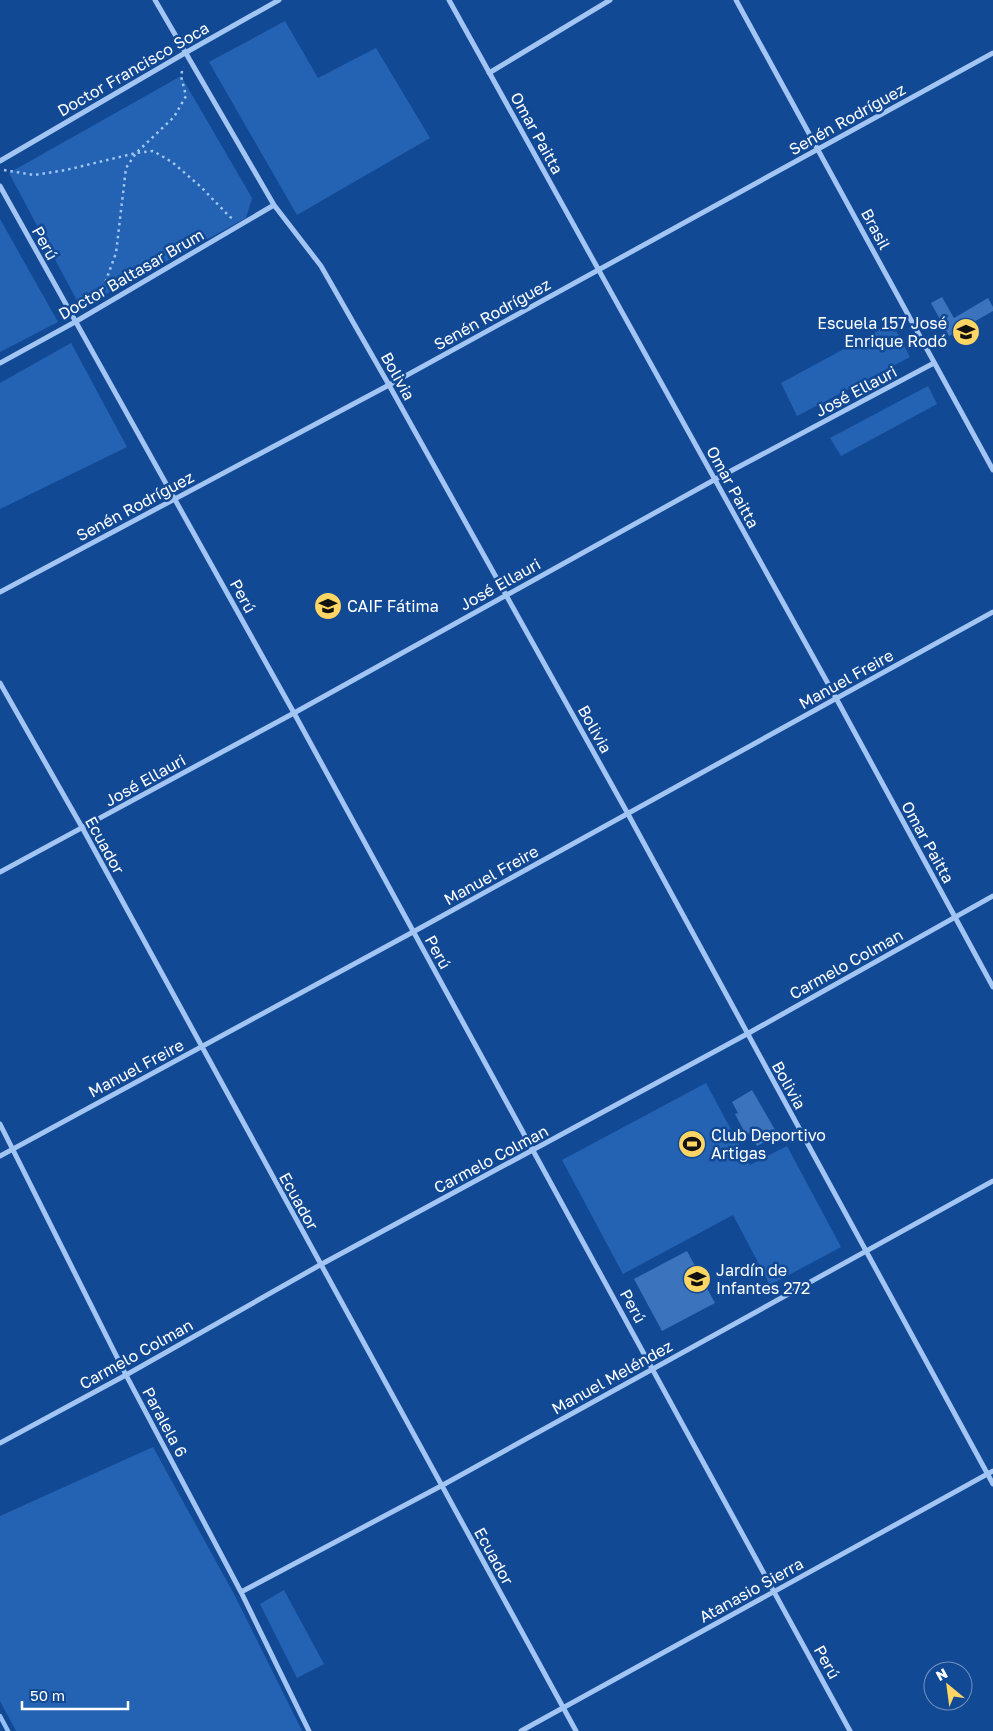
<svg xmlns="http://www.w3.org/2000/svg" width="993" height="1731" font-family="'Golos Text',sans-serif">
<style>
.green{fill:#2463b4}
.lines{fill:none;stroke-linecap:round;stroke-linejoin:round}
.stream{stroke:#94c0f6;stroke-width:4.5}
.building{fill:#3b73bd}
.path{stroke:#a2c5f3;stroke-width:2.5;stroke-dasharray:2.5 4;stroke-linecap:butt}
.street{stroke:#a2c5f3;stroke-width:5}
.labels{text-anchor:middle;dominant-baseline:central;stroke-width:5;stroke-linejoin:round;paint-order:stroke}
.street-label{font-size:16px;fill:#fff;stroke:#124995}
.poi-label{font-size:16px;fill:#fff;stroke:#124995;text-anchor:start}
</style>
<rect width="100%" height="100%" fill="#124995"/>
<path class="green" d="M285,21L318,78L376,48L430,138L297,215L209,62Z
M181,76L252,198L246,218L81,308L9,173Z
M0,219L58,322L0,352Z
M892,323L910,357L797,416L781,383Z
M71,343L127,447L0,509V383Z
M928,386L937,404L841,456L830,438Z
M706,1083L750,1165L787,1146L841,1247L770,1285L733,1215L623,1274L562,1160Z
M153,1447L235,1596L302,1731H16L0,1701V1516Z
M284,1590L324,1664L297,1678L260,1604Z"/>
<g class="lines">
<path class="stream" d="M0,1716L8,1731"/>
</g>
<path class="building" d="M942,297L954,318L988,298L993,307V311L949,336L931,303Z
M752,1090L778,1135L757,1146L749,1133L746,1135L735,1114L738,1113L732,1102Z
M687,1251L715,1303L662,1331L634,1279Z"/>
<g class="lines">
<path class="path" d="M4,170L34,175L66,170L136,153L153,151L172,162L201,187L230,217L232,218
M101,294L116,253L126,168L136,153L174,117L186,96L181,76L183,67"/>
<path class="street" d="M155,0L274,205L321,266L389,385L628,814L993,1484
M449,0L836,698L993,987
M736,0L993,470
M489,73L610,0
M0,161L185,53L279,0
M0,186L294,713L850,1731
M0,363L75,322L274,205
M0,592L389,385L993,53
M0,683L83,829L576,1731
M0,872L294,713L714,480L934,363
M0,1124L126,1375L241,1592L309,1731
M0,1156L413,932L993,612
M0,1443L126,1375L320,1265L747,1034L993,896
M241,1592L441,1486L993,1181
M521,1731L993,1471"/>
</g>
<defs>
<g id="school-disc" transform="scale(1.4375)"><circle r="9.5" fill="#ffd563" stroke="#124995"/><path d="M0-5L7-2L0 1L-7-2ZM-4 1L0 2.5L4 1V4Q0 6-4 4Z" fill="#111"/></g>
<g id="stadium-disc" transform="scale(1.4375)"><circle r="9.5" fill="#ffd563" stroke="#124995"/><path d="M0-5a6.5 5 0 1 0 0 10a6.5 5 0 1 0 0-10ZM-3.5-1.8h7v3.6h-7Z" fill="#111"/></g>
</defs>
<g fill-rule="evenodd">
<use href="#school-disc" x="966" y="332"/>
<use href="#school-disc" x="328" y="606"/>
<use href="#stadium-disc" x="692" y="1144"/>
<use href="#school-disc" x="697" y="1279"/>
</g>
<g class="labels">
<g class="street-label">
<text transform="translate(133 69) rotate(-30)">Doctor Francisco Soca</text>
<text transform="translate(847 119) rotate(-29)">Senén Rodríguez</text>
<text transform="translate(537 133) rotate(61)">Omar Paitta</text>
<text transform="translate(876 229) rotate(62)">Brasil</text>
<text transform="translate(45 243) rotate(61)">Perú</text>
<text transform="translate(131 274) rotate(-30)">Doctor Baltasar Brum</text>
<text transform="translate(492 314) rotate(-29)">Senén Rodríguez</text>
<text transform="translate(398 376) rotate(61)">Bolivia</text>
<text transform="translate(856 391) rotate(-28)">José Ellauri</text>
<text transform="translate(733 487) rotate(61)">Omar Paitta</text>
<text transform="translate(135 506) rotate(-28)">Senén Rodríguez</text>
<text transform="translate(500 584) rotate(-29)">José Ellauri</text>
<text transform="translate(243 596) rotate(61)">Perú</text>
<text transform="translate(846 679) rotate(-29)">Manuel Freire</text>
<text transform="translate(595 729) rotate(61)">Bolivia</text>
<text transform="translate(145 780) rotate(-29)">José Ellauri</text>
<text transform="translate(928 842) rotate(61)">Omar Paitta</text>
<text transform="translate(105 845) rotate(61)">Ecuador</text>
<text transform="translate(491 875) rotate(-29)">Manuel Freire</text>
<text transform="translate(438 952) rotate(61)">Perú</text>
<text transform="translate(846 964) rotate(-29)">Carmelo Colman</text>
<text transform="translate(136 1068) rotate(-28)">Manuel Freire</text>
<text transform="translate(789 1085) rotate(61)">Bolivia</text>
<text transform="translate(491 1159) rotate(-28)">Carmelo Colman</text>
<text transform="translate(299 1201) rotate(61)">Ecuador</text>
<text transform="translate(633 1306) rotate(61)">Perú</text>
<text transform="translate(136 1354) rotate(-29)">Carmelo Colman</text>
<text transform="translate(612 1377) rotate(-29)">Manuel Meléndez</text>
<text transform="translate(165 1422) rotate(62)">Paralela 6</text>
<text transform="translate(494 1556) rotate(61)">Ecuador</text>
<text transform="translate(751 1590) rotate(-29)">Atanasio Sierra</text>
<text transform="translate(827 1662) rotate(61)">Perú</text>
</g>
<g class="poi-label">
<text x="947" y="323" text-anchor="end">Escuela 157 José<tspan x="947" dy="18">Enrique Rodó</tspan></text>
<text x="347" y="606">CAIF Fátima</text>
<text x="711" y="1135">Club Deportivo<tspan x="711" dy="18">Artigas</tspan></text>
<text x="716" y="1270">Jardín de<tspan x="716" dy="18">Infantes 272</tspan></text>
</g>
</g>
<g transform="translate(948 1686) rotate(331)"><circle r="24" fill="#124995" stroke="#7192bf"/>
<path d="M0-4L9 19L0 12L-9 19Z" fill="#ffd563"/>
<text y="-8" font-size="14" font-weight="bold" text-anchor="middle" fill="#ffffff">N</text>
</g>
<path d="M22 1701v8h106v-8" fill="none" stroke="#ffffff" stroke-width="2.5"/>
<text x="30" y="1701" font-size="15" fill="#ffffff" stroke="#124995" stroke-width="4" paint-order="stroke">50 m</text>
</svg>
